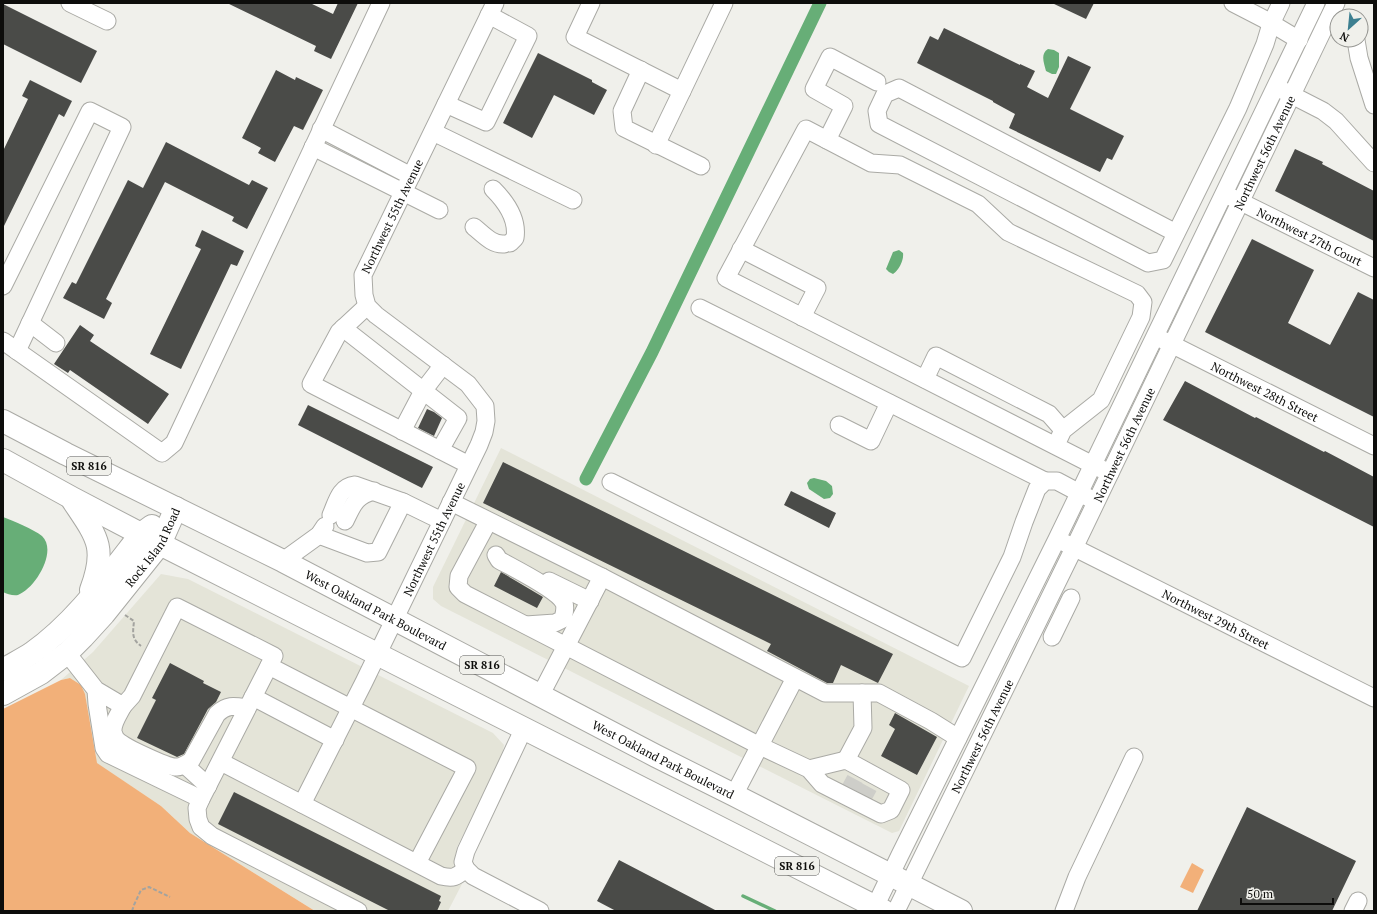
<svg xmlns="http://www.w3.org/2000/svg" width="1377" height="914" font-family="'PT Serif',serif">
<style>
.built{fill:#e4e4d8}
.green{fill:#f2b079}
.water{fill:#67ae77}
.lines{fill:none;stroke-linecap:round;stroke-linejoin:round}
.stream{stroke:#67ae77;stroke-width:3.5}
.canal{stroke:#67ae77;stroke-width:13}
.building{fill:#4a4b48}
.minor-tunnel{stroke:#cecec9;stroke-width:17;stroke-dasharray:17 8;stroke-linecap:butt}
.minor-casing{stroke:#aaaaa5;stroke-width:19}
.major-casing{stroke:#aaaaa5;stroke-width:24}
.path{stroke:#a3a39f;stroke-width:2;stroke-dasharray:4 2;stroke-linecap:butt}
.minor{stroke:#fff;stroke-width:17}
.major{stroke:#fff;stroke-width:22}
.labels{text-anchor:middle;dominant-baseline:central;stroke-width:4;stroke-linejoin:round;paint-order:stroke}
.shield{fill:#f0f0eb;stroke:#51514e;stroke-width:1}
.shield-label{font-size:11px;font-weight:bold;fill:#0d0d0b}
.street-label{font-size:12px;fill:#0d0d0b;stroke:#f0f0eb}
</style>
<rect width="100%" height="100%" fill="#f0f0eb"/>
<path class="built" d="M501,448L969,686L899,831L892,833L441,606L433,599V587Z
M161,574L188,579L493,733L504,745L502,757L457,847L453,869L462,884L448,911H315L190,833L161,806L96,763L85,695L81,685L70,678L61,680L93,652Z"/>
<path class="green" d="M70,678L81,685L85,694L97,763L161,806L190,833L315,911H3V709L61,680Z
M1192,863L1204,870L1193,893L1180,887Z"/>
<path class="water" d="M1048,49L1054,50L1059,53V67L1056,74H1052L1046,71C1044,63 1040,54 1048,49Z
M899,250L903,253C904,260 899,270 893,274L889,272L886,269L893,252Z
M814,478L826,481L832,486L833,494L830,498L824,499L809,489L807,483L810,479Z
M3,517C14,521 33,529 42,536C58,551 35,589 18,595C13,596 7,594 3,592Z"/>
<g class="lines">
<path class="stream" d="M743,896L775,911"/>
<path class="canal" d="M586,479L652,352L820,3"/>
</g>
<path class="building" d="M227,3H310L333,14L338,3H358L331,59L314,51L316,46Z
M1052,3H1094L1086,19Z
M3,4L97,51L81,83L3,44Z
M944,28L1020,65V64L1035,71L1027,87L1048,98L1068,56L1091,67L1070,109L1124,136L1112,160L1107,158L1100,172L1009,128L1015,114L993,102V101L917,63L930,36L938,40Z
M538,53L592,80V82L607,90L594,115L554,95L532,138L503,123Z
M276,70L295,80L296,77L323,90L303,130L294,126L275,162L258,153L261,148L242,138Z
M30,80L72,101L64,117L59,114L3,228V151L28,99L22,96Z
M166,142L249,185L252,180L268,188L247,229L232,221L234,217L165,182L106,299L112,303L104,319L63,298L72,282L76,284L128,180L143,188Z
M1295,149L1323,162L1322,164L1374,191V241L1275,191Z
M202,230L244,251L237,266L231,264L181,369L150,354L201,249L195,246Z
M1252,239L1314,270L1288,323L1330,345L1358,292L1374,300V417L1205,332Z
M80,325L94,335L90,341L169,394L148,424L70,370L68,373L54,364Z
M1185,381L1255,418L1256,417L1324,452L1325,451L1374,477V527L1163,420Z
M308,405L433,467L422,488L298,425Z
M427,409L434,412L442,418L434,436L418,428Z
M503,462L893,654L878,683L841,665L833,683H827L767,651L771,644L483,503Z
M791,491L836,513L829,528L784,505Z
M501,572L543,597L537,608L494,586Z
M170,663L204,681L203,683L221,692L216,702L208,709L184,754L177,757L137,738L156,700L152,698Z
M895,713L937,737L917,775L881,756L895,729L889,725Z
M234,792L441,896L439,901L441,902L437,911H390L218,824Z
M1247,807L1356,861L1332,911H1197Z
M619,860L717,911H616L597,901Z"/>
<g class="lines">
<path class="minor-tunnel" d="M849,790L855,779
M863,798L869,787"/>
<g class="minor-casing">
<g id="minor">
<path d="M70,3L107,21"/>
<path d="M591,3L575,37L682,91L724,3"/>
<path d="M1233,3L1264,19L1299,40"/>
<path d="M1356,40L1359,58L1374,105"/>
<path d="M641,70L622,111L624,128L701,166"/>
<path d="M1282,90L1323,111L1336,121L1374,163"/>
<path d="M446,104L486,122L528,36L489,15"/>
<path d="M321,129L411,176"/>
<path d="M433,132L573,200"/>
<path d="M827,140L844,106L814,89L830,57L877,82"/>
<path d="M656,145L682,91"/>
<path d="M313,147L439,210"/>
<path d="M493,189C506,202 518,219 515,238L510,243"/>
<path id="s1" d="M1231,197L1374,268"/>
<path d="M474,227C483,234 492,245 504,244"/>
<path d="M1176,233L899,88L885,94L877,111L879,124L1148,263L1163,260L1238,108L1265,44L1271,24L1281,3"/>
<path d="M741,249L817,288L802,317"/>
<path d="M3,286L90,111L122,127L17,351"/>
<path d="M367,306L339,332L311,384L469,465"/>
<path d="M700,308L1045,481"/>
<path d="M30,323L56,343"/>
<path d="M343,328L458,418L440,450"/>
<path id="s2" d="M1163,340L1374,446"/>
<path d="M3,341L162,453L174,443L381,3"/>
<path d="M925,379L936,356L1049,414L1063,430"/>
<path d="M839,425L871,441L889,403"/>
<path d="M402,431L423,391L443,365"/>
<path d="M1056,445L1063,430L1101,400L1141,317L1143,302L1137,294L1008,232L978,204L900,165L871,163L806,129L726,278L1093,465L1110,473"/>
<path d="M611,482L962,658L1012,557L1024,522L1037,489L1045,481H1057L1089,498"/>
<path d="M451,502L602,577L825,693H879L931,721L958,738"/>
<path d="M331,515C337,502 339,487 355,485L403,502"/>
<path d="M345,521C353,505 355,496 374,491"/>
<path d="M488,522L459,576L458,587L465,594L760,746L809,769L822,784L881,814L891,810L901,790L846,760L809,769"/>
<path d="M319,535L367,553L378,552L403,502L442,521"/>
<path id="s3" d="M1065,543L1374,698"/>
<path d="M496,555L499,560C513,568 558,590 564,603C566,608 564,614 563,619L555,623L526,625"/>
<path d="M283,561L319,535L325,526"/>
<path d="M549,581L590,601"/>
<path d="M1052,637L1071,598"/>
<path d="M67,653L96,690L97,704L104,748L108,754L201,799L274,656L177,607L132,696L123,706L96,690"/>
<path d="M269,666L467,768L417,863"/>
<path d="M540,696L602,577"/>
<path d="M253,697L335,740"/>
<path d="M123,706C119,714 112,723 113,732C114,735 115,738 117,740C124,747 168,768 177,767C182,767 186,764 191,761L217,714C227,704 235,706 247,708"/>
<path d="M524,728L466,851L463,862L466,869L473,876L540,911"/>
<path d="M846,760L863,728L862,693"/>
<path d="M221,762L441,876C454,879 456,877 466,869"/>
<path d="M185,765L208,786"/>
<path d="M734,795L795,678"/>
<path d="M201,799L197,808L198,819L201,827L212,836L358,911"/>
<path id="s4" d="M302,804L364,682L479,445L484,432L486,421L485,406L468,384L376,315L367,306L364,295L363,275L495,3"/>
<path d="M873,911L900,855L1057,539L1316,3"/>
<path id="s5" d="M896,911L1074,548L1336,3"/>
<path d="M1064,911L1077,877L1134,757"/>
<path d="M1353,911L1358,901"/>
</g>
</g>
<g class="major-casing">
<g id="major">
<path id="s6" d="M3,421L66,454L283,561L656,756L734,795L961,911"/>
<path d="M3,460L72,498L160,544L884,911"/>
<path d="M73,501C97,537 107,547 91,590"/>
<path d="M3,670C13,664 23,659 32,653C76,622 108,576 141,534L152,526"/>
<path id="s7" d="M3,694L41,673L67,653L83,637L104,614L160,544L176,508"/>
</g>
</g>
<path class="path" d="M125,615L134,621C133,632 131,639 141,646
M132,911L134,905L141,890L149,887L170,897"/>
<use href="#minor" class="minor"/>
<use href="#major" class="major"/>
</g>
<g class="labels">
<g class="shield">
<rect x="67" y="457" width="44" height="18" rx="3"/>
<rect x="460" y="656" width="44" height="18" rx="3"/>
<rect x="775" y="857" width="44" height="18" rx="3"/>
</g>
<g class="shield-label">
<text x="89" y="466">SR 816</text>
<text x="482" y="665">SR 816</text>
<text x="797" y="866">SR 816</text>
</g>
<g class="street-label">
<text stroke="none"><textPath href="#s5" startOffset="843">Northwest 56th Avenue</textPath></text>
<text stroke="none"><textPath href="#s4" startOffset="693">Northwest 55th Avenue</textPath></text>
<text stroke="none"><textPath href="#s1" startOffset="88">Northwest 27th Court</textPath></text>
<text stroke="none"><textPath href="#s2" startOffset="114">Northwest 28th Street</textPath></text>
<text stroke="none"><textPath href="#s5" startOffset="519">Northwest 56th Avenue</textPath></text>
<text stroke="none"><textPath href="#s4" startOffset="296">Northwest 55th Avenue</textPath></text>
<text stroke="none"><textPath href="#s7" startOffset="213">Rock Island Road</textPath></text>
<text stroke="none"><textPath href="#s6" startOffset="418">West Oakland Park Boulevard</textPath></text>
<text stroke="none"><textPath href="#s3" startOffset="169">Northwest 29th Street</textPath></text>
<text stroke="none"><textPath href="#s5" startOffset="195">Northwest 56th Avenue</textPath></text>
<text stroke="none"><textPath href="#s6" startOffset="742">West Oakland Park Boulevard</textPath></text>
</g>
</g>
<rect width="1377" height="914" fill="none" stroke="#0d0d0b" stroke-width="8"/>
<g transform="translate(1349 28) rotate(207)"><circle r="19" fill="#f0f0eb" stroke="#959591"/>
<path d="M0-3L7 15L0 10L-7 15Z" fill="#3d7f90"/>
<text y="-6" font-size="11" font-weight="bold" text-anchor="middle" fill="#0d0d0b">N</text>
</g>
<path d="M1241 898v6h92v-6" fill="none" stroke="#0d0d0b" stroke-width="2"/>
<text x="1247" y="898" font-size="12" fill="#0d0d0b" stroke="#f0f0eb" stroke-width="3" paint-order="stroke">50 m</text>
</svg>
